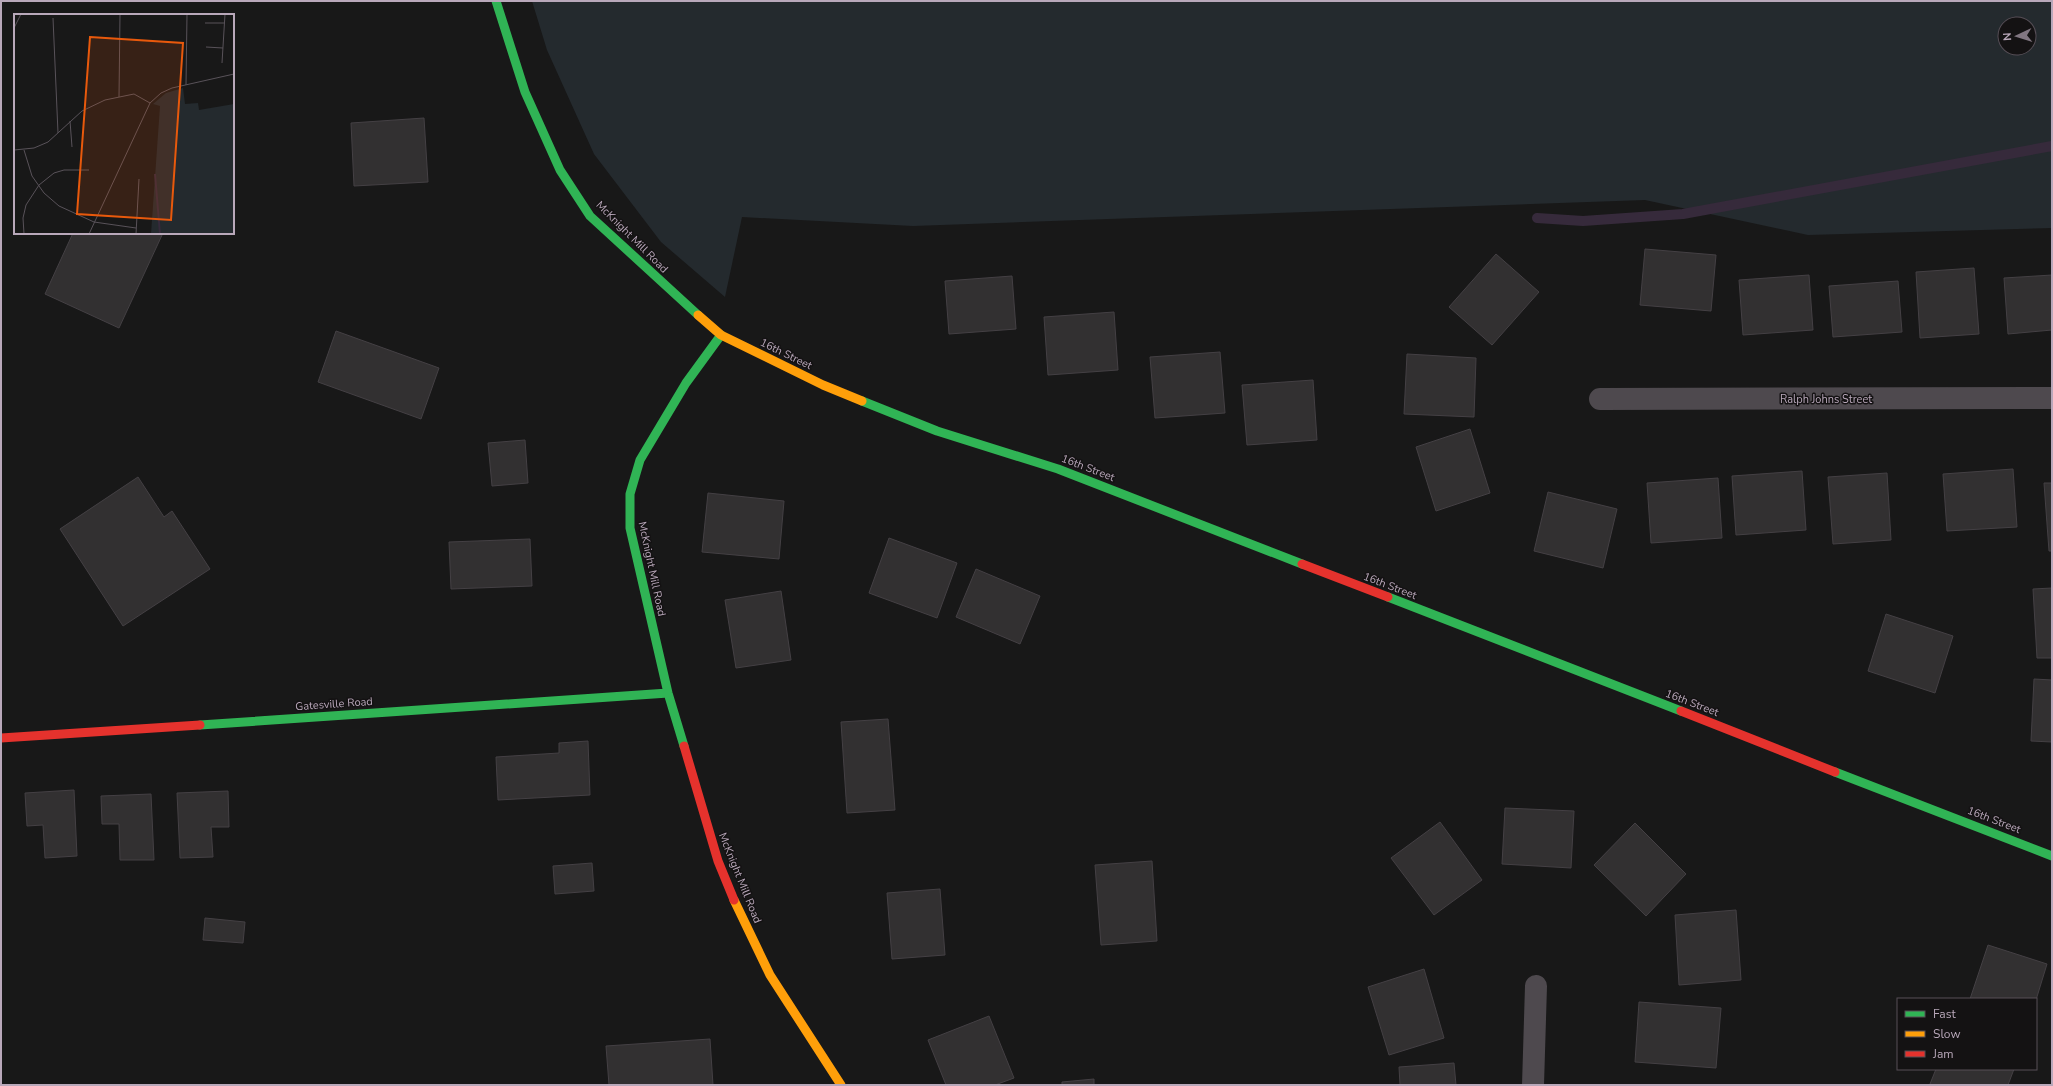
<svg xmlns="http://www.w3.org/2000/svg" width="2053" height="1086" font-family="'Nunito Sans',sans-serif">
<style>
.green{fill:#242a2e;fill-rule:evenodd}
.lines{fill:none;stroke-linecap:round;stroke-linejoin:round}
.stream{stroke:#362a3b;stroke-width:10}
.building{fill:#323031;stroke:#444044}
.street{stroke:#4e494e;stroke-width:22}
.fast{stroke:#30b455;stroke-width:9}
.slow{stroke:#ff9f0a;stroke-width:9}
.jam{stroke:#e5322d;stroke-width:9}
.labels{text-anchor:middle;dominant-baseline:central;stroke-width:3;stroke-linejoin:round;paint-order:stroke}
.street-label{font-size:11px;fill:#b9a8ba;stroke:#141213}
.inset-river{fill:none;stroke:#362a3b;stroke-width:2}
.inset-road{fill:none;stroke:#585259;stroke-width:1}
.view{fill:#e8590c;fill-opacity:0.15;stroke:#e8590c;stroke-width:2}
.inset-edge{fill:none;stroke:#b9a8ba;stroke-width:2}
</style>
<rect width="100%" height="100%" fill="#181818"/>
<path class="green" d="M532,1H2052V228L1808,235L1645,200L913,226L742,217L725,297L661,242L594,154L547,50ZM2005,24H2029V48H2005Z"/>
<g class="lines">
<path class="stream" d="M1537,218L1583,221L1683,214L2052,146"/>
</g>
<path class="building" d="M424,118L428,182L354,186L351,123Z
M73,233H163L119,328L45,294Z
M1645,249L1716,255L1711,311L1640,305Z
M1496,254L1539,292L1492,345L1449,307Z
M1974,268L1979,334L1920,338L1916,272Z
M1809,275L1813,330L1743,335L1739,280Z
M2052,275V330L2008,334L2004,278Z
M1012,276L1016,329L949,334L945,281Z
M1898,281L1902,332L1833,337L1829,286Z
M1114,312L1118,370L1048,375L1044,317Z
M336,331L439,368L421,419L318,382Z
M1220,352L1225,413L1155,418L1150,357Z
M1407,354L1476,358L1474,417L1404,414Z
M1313,380L1317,440L1247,445L1242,385Z
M1470,429L1490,493L1436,511L1416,447Z
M525,440L528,483L492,486L488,443Z
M2013,469L2017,527L1947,531L1943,474Z
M1802,471L1806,530L1736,535L1732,476Z
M1887,473L1891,540L1833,544L1828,477Z
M138,477L164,517L172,511L210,569L123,626L60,529Z
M1718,478L1722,538L1651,543L1647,483Z
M2044,483H2052V551H2049Z
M1548,492L1617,509L1603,568L1534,551Z
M708,493L784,501L779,559L702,552Z
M889,538L957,563L937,618L869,593Z
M530,539L532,586L451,589L449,542Z
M976,569L1040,596L1020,644L956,617Z
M2052,588V658H2037L2033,589Z
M781,591L791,660L736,668L725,600Z
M1886,614L1953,636L1935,693L1868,671Z
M2034,679L2052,680V742L2031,741Z
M888,719L895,810L847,813L841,722Z
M588,741L590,795L498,800L496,757L559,753V743Z
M74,790L77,856L45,858L43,825L27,826L25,793Z
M228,791L229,827H211L213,857L180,858L177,793Z
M151,794L154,860H120L119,824H102L101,796Z
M1505,808L1574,811L1571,868L1502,864Z
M1440,822L1482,880L1434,915L1391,858Z
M1635,823L1686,874L1646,916L1594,865Z
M1152,861L1157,941L1101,945L1095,865Z
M592,863L594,891L555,894L553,866Z
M940,889L945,955L892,959L887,893Z
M1736,910L1741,980L1679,985L1675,915Z
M205,918L245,922L243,943L203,940Z
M1988,945L2047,964L2036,1000L1970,999Z
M1424,969L1444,1038L1389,1055L1368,987Z
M1639,1002L1721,1008L1716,1068L1635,1062Z
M989,1016L1014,1078L995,1085H946L928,1040Z
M710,1039L713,1085H609L606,1046Z
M1454,1063L1456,1085H1400L1399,1067Z
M1936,1069H2014L2008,1085H1933L1930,1084Z
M1094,1079V1085H1062V1082Z"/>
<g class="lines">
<path class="street" d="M1600,399L2052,398
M1533,1085L1536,986"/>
<path class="fast" d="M496,1L525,92L560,170L590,216L698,315
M862,401L937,431L1058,469L1302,564
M1388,597L1681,711
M200,725L668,693
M684,746L668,693L630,528V494L640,460L686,383L721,335
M1835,772L2052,856"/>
<path class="slow" d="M698,315L721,335L823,385L862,401
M734,900L770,975L841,1085"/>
<path class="jam" d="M1302,564L1388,597
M1681,711L1835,772
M1,738L200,725
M684,746L718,861L734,900"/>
</g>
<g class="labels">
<g class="street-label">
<text transform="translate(632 237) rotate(45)">McKnight Mill Road</text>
<text transform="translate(786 354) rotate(26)">16th Street</text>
<text x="1826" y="399">Ralph Johns Street</text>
<text transform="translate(1088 468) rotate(21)">16th Street</text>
<text transform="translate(652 569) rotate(78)">McKnight Mill Road</text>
<text transform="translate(1390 586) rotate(21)">16th Street</text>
<text transform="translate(1692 703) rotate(21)">16th Street</text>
<text transform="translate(334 704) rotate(-4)">Gatesville Road</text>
<text transform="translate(1994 820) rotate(21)">16th Street</text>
<text transform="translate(740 878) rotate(68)">McKnight Mill Road</text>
</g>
</g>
<g transform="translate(14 14)">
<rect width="220" height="220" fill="#181818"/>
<path d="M169,74L171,90L184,89L185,96L220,90V220H137L146,92L139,90L152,79Z" fill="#242a2e"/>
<path class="inset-river" d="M141,160L146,220"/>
<path class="inset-road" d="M39,4L44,119M191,9H211M0,14L7,0M192,33L209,34M208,49L211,0M172,71L173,0M105,83L106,0M56,107L58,133M0,136L20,134L34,128L68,97L91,86L120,80L136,89M10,136L18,162L30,179L45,192L80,208L122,214M10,220L9,204L12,191L25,171L40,159L50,156H75M75,220L136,89L147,79L158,74L220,60M122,220L125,165"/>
<path class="view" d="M76,23L169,29L157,206L63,200Z"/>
<rect width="220" height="220" class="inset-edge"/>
</g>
<rect width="2053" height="1086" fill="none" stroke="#b9a8ba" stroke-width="4"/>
<rect x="1897" y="998" width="140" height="72" fill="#141213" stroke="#564e56"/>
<rect x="1905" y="1011" width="20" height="6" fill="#30b455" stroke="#564e56"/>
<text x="1933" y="1018" font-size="12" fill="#b9a8ba">Fast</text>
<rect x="1905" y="1031" width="20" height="6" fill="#ff9f0a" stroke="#564e56"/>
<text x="1933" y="1038" font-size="12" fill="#b9a8ba">Slow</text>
<rect x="1905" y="1051" width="20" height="6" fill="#e5322d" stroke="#564e56"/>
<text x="1933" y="1058" font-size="12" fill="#b9a8ba">Jam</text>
<g transform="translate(2017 36) rotate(266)"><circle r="19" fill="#141213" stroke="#564e56"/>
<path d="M0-3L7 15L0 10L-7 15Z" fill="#817681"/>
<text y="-6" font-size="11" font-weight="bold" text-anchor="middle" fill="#b9a8ba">N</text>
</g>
</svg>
